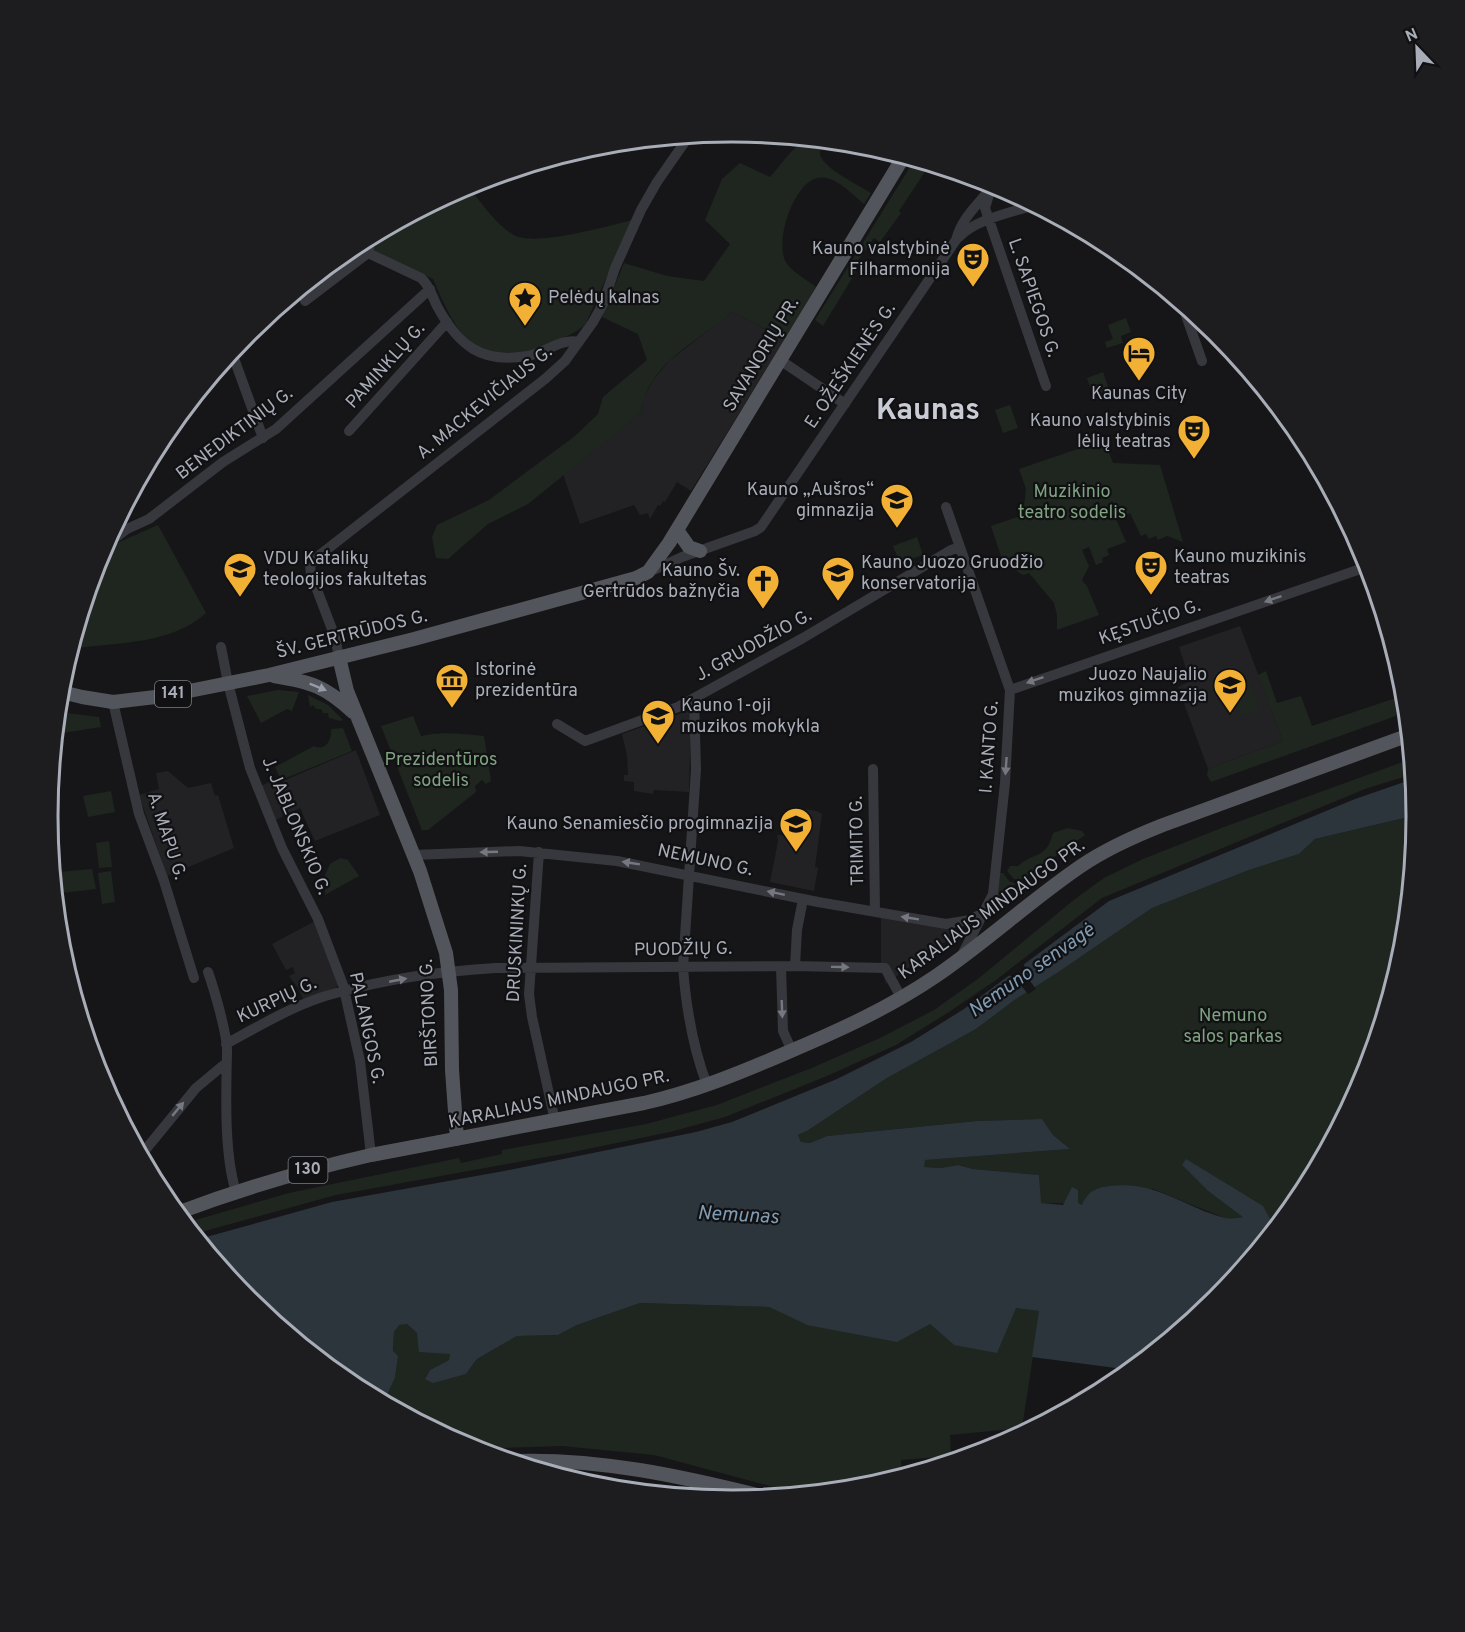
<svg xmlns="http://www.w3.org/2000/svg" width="1465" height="1632" font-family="Overpass,sans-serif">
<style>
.built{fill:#222225}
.green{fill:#1e261f}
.water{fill:#2c353c}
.pier{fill:#161618}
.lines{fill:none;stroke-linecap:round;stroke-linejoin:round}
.minor{stroke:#37383d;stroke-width:10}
.major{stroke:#53555c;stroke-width:14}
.oneway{fill:#757881}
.oneway2{fill:#979ba6}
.labels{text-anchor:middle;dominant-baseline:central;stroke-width:4.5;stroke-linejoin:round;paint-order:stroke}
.shield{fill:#111113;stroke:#7b7e86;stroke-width:1.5}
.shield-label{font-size:16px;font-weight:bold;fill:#a8adb8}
.poi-label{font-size:18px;fill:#a8adb8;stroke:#111113;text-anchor:end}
.street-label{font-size:18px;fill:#a8adb8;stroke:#111113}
.park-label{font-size:18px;fill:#7fa381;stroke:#111113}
.water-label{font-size:20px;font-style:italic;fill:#7f9bb3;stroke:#111113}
.town-label{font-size:30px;font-weight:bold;fill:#c9ccd4;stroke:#111113}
.rim{fill:none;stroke:#a8adb8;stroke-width:3}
</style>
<rect width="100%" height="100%" fill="#161618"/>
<path class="built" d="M732,312L785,339L691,491L677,482L665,502L663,501L660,506L658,505L650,519L648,513L640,515L634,505L580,524L563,474L641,413L643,399L653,380L669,361Z
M1240,626L1283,741L1208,769L1178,687L1190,681L1179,647Z
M687,711L691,714L689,792L654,790L653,794L634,791V782L624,781V775H628L627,755L622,734Z
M356,750L380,815L315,841L300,808L274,821L260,786L276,779L278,783Z
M168,771L188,788L211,783L215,796L218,795L234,848L167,876L139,795L159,789L156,773Z
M792,807L817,811L822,814L815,867L818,868L814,891L770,882L778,841L777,835L788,836Z
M881,916L947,929L965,930L952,940L940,944L886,984L881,967Z
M315,921L338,984L337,987L304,1001L298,988L289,976L295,973L293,967L286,970L272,944Z"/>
<path class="green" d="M805,139L827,141C823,144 819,149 820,154C821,167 860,186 871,193L864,204C852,194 834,174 817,178C793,184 773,244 787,264C794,273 807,280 816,287L785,339L732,312C698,342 647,363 641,413L528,504L488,524L448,559L436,558L432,537L437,525L489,500L575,436L598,414L603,397L647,360L638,334L602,317L624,263L667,276L704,281L730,244L705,220L722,179L740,163L770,177L790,153Z
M915,159L930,164L899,211L901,213L880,242L874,238L857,262L860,265L823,326L815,320Z
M469,188C482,203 496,225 514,235C535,247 608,226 632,220L586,323C577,334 563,337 550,343C533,351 520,354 501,352C495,352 488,352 482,350C459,341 442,300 433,279L377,253L371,247L375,235L420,211L421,212L438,201L450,204Z
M1126,318L1131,332L1121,336L1123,343L1107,348L1105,342L1113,339L1108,325Z
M1103,372L1111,395L1095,400L1087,378Z
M1010,405L1018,428L1003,433L995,410Z
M1104,440L1113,463L1160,465L1183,542L1167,536L1158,540L1156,536L1149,539L1146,534L1141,536L1130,513L1116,519L1126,542L1107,549L1109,555L1102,558L1103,562L1096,565L1089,547L1082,550L1089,566L1082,580L1087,586L1099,615L1057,630V615L1054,603L1029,573L1023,575L1003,562L991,526L1023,515L1026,489L1019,469Z
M158,525L206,613C171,644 122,642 78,648L72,646L98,562L117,543Z
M917,537L923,555L900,563L893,546Z
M1266,671L1277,703L1301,696L1312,726L1405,695L1407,712L1211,782L1207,775L1208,769L1283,741L1258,675Z
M1249,679L1260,710L1241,716L1230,686Z
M278,690L299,692L292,711L287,709L261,723L247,696Z
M308,695L328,705L343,720L340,721L329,718L328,713H323L321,709H316L313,705L310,707Z
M58,712L99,717L101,727L56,734Z
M413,716L421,736C443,731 462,734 484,736L491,781L486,784L482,780L475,786L476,792L428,830H422L381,726Z
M343,728L352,751L281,780L275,767L314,746C326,752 332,739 331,729Z
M1411,759L1413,774L1365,789L1102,898L996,980L949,1012L896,1045L827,1076L725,1117L670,1132L568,1153L336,1195L194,1234L185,1223L289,1193L459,1158L461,1163L502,1154V1150L646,1124L717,1105L814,1067L880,1038L934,1010L979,978L1075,899L1104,878L1143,859L1224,827Z
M111,791L115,812L88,817L83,796Z
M1417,815L1404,950L1365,1078L1301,1197L1272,1233L1270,1219L1182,1165L1208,1191L1244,1217L1227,1219L1153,1189L1082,1205C1076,1203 1050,1204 1040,1203L1039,1175L973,1169L958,1165L941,1168L924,1167V1160L1069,1149L1053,1135L1042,1119L977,1121L827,1136L810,1143L801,1142L798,1135L807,1131L887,1078L976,1029L1016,999L1057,973L1152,908L1249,870L1299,854L1315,839Z
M1068,828L1082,831L1085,835L1023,879H1014L1007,871L1010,866H1018C1035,851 1046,860 1053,833Z
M109,841L112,867L99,868L96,843Z
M340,858L348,860L359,876L325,895V890L330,885L325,875L330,864Z
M92,869L96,889L61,893L58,872Z
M111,871L115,902L102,904L98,873Z
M1000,873H1003L1009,881L1016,884L1004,894V899L1011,900L991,913L997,902Z
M640,1303L769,1307L807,1325L930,1324L954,1345L1016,1308L1040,1311L1022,1428L950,1435L951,1456L901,1460L902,1476L866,1487L800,1494L654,1455L562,1446L473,1449L390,1405L387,1395L395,1378L398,1356L393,1352L394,1332L398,1325L407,1324L417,1333L450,1354L449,1360L430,1370L425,1379L466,1374L477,1359L517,1336L558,1335L577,1325Z"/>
<path class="water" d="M1413,779L1417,815L1315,839L1299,854L1249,870L1152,908L1057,973L1016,999L976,1029L887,1078L807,1131L798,1135L801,1142L810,1143L827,1136L977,1121L1042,1119L1053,1135L1070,1149L925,1160L924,1167L941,1168L958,1165L973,1169L1039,1175L1041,1203L1063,1205L1072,1187L1078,1190V1203L1082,1205C1088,1191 1096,1188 1110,1186C1155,1180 1184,1207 1225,1218C1230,1219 1237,1218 1243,1217L1208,1191L1182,1165L1186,1159L1263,1206L1270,1219L1272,1233L1216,1300L1131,1370L1032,1357L1039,1311L1016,1308L997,1353L954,1345L930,1324L897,1342L807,1325L769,1307L640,1303L577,1325L558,1335L517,1336L477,1359L466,1374L433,1383L425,1379L430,1370L449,1360L450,1354L419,1352L417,1333L407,1324L399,1325L394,1332L393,1351L398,1356L395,1378L387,1395L390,1405L352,1385L248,1300L199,1239L332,1202L504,1171L696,1132L732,1122L837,1079L911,1042L964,1009L1109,901L1355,799Z"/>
<path class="pier" d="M1023,960L1027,977L1036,989L1028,994L1014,977L1005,974Z"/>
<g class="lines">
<path class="minor" d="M990,191L985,208L1046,386
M959,237C976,219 1010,213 1034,205
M368,253L421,278C430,286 432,296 437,306C458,345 481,364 527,356C546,353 560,338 579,342
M305,301L368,253L371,237
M1182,304L1202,361
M232,353L263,438
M780,360L845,404
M349,431L447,322
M946,507L1010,690L1005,783L993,894L962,955
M104,546L127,529L149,519L223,462L276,429L430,289
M649,572L682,557L755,531L761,527L956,240C962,216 981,202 994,184
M221,647L228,683L250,768L282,848L318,919L343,985L360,1061L371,1155
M339,657L335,637L311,574L310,565L321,554L545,379L565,361L593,322L603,304L615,268L641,210L657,182L689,136
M1010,690L1369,566
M694,698L696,769L683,967C686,1007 693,1048 707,1085
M113,702L139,814L164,881L194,978
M557,724L585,741L678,707L803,638L951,550L960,547
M873,769L875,912
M539,852L529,994L532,1017L555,1121
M413,855L519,851L617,861L818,902L946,924L970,920L985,912
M781,966L783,1031L792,1051
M795,966L797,930L803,899
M208,972C214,989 228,1036 227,1053C226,1094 224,1154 236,1192
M226,1044C261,1025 297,1003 336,993C387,979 443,971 496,968L795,966L885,968L901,997
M141,1155L196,1088L226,1063
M703,1498L708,1483"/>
<path class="major" d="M677,530L689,547L700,551
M339,657L347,691L420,871L446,953L451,990L452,1070L457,1139
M274,676C311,682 325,686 353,712
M61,689L66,693L82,697L113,702L164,696L269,675L414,639L636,578L648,572L669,543L904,156
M177,1213C241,1189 305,1170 371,1155L644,1103C693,1092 740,1073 786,1053C838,1031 889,1008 936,976C986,942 1031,900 1081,866C1106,849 1135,836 1163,825L1409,735
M512,1461C599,1458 681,1476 765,1497"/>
</g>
<defs><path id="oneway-solid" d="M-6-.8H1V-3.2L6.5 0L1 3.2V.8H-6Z" transform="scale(1.5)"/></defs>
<g class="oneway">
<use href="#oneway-solid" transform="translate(1273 599) rotate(161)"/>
<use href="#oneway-solid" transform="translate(1035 680) rotate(161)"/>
<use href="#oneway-solid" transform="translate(1006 766) rotate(94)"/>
<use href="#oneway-solid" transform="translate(489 852) rotate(178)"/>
<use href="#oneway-solid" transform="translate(631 863) rotate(-171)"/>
<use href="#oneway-solid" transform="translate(776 893) rotate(-168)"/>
<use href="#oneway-solid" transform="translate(910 918) rotate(-171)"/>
<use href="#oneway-solid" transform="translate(840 967) rotate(1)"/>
<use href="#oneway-solid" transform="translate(398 980) rotate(-11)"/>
<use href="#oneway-solid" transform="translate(782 1009) rotate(88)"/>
<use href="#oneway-solid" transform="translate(178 1109) rotate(-50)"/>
</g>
<use class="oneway2" href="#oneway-solid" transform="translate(318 687) rotate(22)"/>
<defs>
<g id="theatre-pin" transform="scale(1.725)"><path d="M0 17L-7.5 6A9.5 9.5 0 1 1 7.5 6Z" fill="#f2b134" stroke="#111113"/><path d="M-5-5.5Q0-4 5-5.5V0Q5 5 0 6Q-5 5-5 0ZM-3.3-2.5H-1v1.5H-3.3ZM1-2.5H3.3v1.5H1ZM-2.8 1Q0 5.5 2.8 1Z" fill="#111"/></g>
<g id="sight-pin" transform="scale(1.725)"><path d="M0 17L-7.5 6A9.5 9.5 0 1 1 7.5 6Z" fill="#f2b134" stroke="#111113"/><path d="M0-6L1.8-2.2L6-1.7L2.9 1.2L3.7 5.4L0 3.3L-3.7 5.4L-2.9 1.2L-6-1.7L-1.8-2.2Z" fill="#111"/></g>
<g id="hotel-pin" transform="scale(1.725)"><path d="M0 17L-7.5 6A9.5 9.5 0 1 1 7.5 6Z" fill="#f2b134" stroke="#111113"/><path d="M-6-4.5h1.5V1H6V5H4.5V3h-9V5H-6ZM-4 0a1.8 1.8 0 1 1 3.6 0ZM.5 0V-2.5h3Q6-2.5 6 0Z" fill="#111"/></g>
<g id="school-pin" transform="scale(1.725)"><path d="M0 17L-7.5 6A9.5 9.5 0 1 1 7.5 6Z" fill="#f2b134" stroke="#111113"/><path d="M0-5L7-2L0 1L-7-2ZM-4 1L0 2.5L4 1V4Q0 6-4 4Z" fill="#111"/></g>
<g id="university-pin" transform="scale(1.725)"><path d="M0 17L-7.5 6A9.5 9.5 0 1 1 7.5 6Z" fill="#f2b134" stroke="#111113"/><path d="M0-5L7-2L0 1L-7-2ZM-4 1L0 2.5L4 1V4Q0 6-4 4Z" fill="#111"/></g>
<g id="church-pin" transform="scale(1.725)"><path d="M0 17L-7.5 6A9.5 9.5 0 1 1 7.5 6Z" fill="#f2b134" stroke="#111113"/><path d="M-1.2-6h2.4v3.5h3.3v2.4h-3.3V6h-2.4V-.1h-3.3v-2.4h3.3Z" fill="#111"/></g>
<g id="museum-pin" transform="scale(1.725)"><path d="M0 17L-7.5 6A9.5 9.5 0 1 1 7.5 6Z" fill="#f2b134" stroke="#111113"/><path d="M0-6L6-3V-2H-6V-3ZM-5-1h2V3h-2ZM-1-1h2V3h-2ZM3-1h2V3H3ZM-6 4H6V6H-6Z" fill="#111"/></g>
</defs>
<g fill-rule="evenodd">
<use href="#theatre-pin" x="973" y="259"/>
<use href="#sight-pin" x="525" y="298"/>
<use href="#hotel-pin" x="1139" y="353"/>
<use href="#theatre-pin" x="1194" y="431"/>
<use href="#school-pin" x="897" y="500"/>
<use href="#theatre-pin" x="1151" y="567"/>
<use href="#university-pin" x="240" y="569"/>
<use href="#school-pin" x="838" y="573"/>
<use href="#church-pin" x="763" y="581"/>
<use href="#museum-pin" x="452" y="680"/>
<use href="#school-pin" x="1230" y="685"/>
<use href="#school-pin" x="658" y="716"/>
<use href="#school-pin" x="796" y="824"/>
</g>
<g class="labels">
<g class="shield">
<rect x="155" y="681" width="36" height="26" rx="4.5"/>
<rect x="288.5" y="1157" width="39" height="26" rx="4.5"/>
</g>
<g class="shield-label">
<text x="173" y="694">141</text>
<text x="308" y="1170">130</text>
</g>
<g class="poi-label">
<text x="950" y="249">Kauno valstybinė<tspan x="950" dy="21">Filharmonija</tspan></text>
<text x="548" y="298" text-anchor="start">Pelėdų kalnas</text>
<text x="1139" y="394" text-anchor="middle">Kaunas City</text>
<text x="1171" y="421">Kauno valstybinis<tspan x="1171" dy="21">lėlių teatras</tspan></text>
<text x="874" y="490">Kauno „Aušros“<tspan x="874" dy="21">gimnazija</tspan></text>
<text x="1174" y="557" text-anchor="start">Kauno muzikinis<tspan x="1174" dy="21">teatras</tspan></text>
<text x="263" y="559" text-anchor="start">VDU Katalikų<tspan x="263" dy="21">teologijos fakultetas</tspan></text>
<text x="861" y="563" text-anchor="start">Kauno Juozo Gruodžio<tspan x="861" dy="21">konservatorija</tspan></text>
<text x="740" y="571">Kauno Šv.<tspan x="740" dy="21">Gertrūdos bažnyčia</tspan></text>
<text x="475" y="670" text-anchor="start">Istorinė<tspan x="475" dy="21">prezidentūra</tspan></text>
<text x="1207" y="675">Juozo Naujalio<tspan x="1207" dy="21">muzikos gimnazija</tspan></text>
<text x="681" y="706" text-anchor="start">Kauno 1-oji<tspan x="681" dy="21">muzikos mokykla</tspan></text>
<text x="773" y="824">Kauno Senamiesčio progimnazija</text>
</g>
<g class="street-label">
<text transform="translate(1033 298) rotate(71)">L. SAPIEGOS G.</text>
<text transform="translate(762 355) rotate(-59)">SAVANORIŲ PR.</text>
<text transform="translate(386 366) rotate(-48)">PAMINKLŲ G.</text>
<text transform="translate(851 366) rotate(-56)">E. OŽEŠKIENĖS G.</text>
<text transform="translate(485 403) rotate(-39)">A. MACKEVIČIAUS G.</text>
<text transform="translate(235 434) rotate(-37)">BENEDIKTINIŲ G.</text>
<text transform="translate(1150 623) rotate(-19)">KĘSTUČIO G.</text>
<text transform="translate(352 635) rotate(-14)">ŠV. GERTRŪDOS G.</text>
<text transform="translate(754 646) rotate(-29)">J. GRUODŽIO G.</text>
<text transform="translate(990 747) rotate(-86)">I. KANTO G.</text>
<text transform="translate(295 826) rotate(67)">J. JABLONSKIO G.</text>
<text transform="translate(166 836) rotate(72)">A. MAPU G.</text>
<text transform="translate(858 841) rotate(-91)">TRIMITO G.</text>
<text transform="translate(705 861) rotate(12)">NEMUNO G.</text>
<text transform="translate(992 910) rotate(-36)">KARALIAUS MINDAUGO PR.</text>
<text transform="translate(518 933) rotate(-87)">DRUSKININKŲ G.</text>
<text transform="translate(683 950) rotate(-1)">PUODŽIŲ G.</text>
<text transform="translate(277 1001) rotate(-25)">KURPIŲ G.</text>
<text transform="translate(430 1013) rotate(-93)">BIRŠTONO G.</text>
<text transform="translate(366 1028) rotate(78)">PALANGOS G.</text>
<text transform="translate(559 1100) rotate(-12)">KARALIAUS MINDAUGO PR.</text>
</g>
<g class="park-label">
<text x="1072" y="492">Muzikinio<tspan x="1072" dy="21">teatro sodelis</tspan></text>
<text x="441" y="760">Prezidentūros<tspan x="441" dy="21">sodelis</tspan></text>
<text x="1233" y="1016">Nemuno<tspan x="1233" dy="21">salos parkas</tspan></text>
</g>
<g class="water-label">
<text transform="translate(1032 971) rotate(-35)">Nemuno senvagė</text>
<text transform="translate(738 1216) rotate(3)">Nemunas</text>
</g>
<g class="town-label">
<text x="928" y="411">Kaunas</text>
</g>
</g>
<path d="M0 0H1465V1632H0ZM58 816a674 674 0 1 1 1348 0a674 674 0 1 1-1348 0Z" fill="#1d1d20" fill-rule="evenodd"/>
<path class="rim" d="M58 816a674 674 0 1 1 1348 0a674 674 0 1 1-1348 0Z"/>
<g transform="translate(1417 48) rotate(337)" stroke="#111113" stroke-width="4.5" paint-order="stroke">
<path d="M0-4.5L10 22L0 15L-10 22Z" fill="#a8adb8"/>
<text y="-9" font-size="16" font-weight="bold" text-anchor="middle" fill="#a8adb8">N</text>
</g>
</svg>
